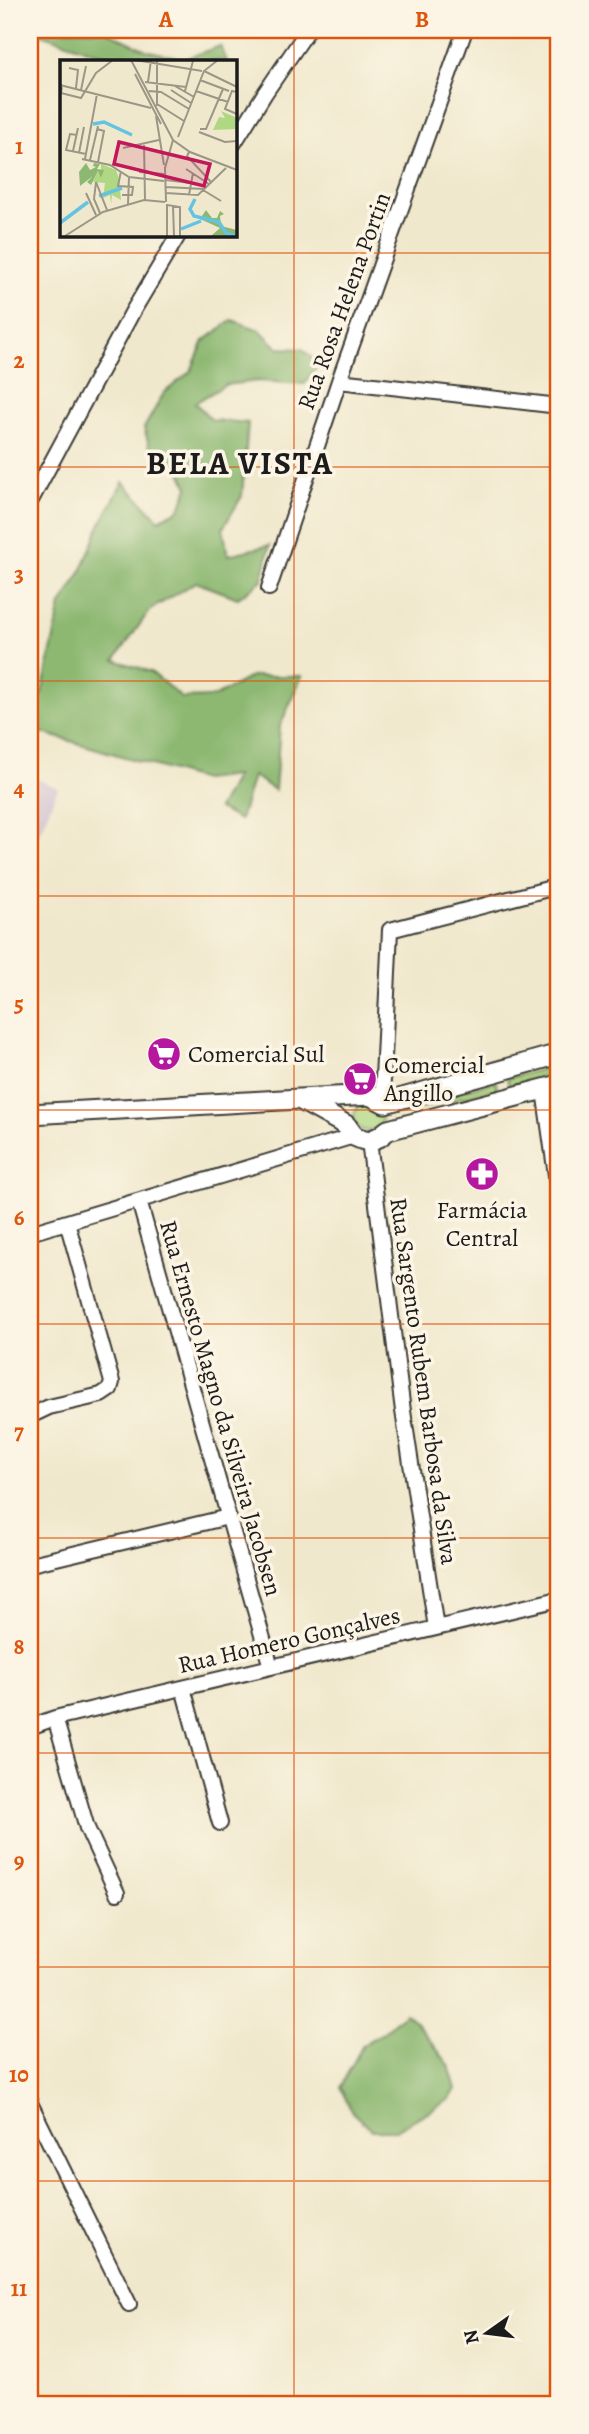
<svg xmlns="http://www.w3.org/2000/svg" width="589" height="2434" font-family="Alegreya,serif">
<style>
.industrial{fill:#cfbdcf}
.green{fill:#b0d883;stroke:#667a50;stroke-width:2}
.forest{fill:#8cb871;stroke:#546a46;stroke-width:2}
.lines{fill:none;stroke-linecap:round;stroke-linejoin:round}
.minor-casing{stroke:#3c3b36;stroke-width:18}
.secondary-casing{stroke:#3c3b36;stroke-width:23}
.minor{stroke:#fff;stroke-width:14}
.secondary{stroke:#fff;stroke-width:19}
.grid{fill:none;stroke:#de560d;stroke-width:2;stroke-opacity:0.55}
.labels{text-anchor:middle;dominant-baseline:central;stroke-width:7;stroke-linejoin:round;paint-order:stroke}
.street-label{font-size:24px;fill:#1c1c1c;stroke:#fcf5e5}
.poi-label{font-size:24px;fill:#1c1c1c;stroke:#fcf5e5;text-anchor:start}
.district-label{font-size:32px;font-weight:bold;letter-spacing:2px;fill:#1c1c1c;stroke:#fcf5e5}
.inset-river{fill:none;stroke:#64c3e2;stroke-width:3.5}
.inset-road{fill:none;stroke:#9b9686;stroke-width:2}
.view{fill:#c2185b;fill-opacity:0.15;stroke:#c2185b;stroke-width:3.5}
.inset-edge{fill:none;stroke:#1c1c1c;stroke-width:3.5}
.neatline{fill:none;stroke:#de560d;stroke-width:2.5}
.grid-label{font-size:23px;text-anchor:middle;font-weight:bold;fill:#de560d}
</style>
<rect width="100%" height="100%" fill="#fcf5e5"/>
<filter id="ink" filterUnits="userSpaceOnUse"><feTurbulence type="fractalNoise" baseFrequency=".0143" numOctaves="2"/><feDisplacementMap in="SourceGraphic" scale="14" xChannelSelector="R" yChannelSelector="G"/><feConvolveMatrix kernelMatrix="1 2 1 2 8 2 1 2 1" color-interpolation-filters="sRGB"/></filter>
<filter id="wash" filterUnits="userSpaceOnUse"><feTurbulence type="fractalNoise" baseFrequency=".00686" numOctaves="4" result="noise"/><feDisplacementMap in="SourceGraphic" scale="28" xChannelSelector="R" yChannelSelector="G"/><feGaussianBlur stdDeviation="1.57" result="paint"/><feColorMatrix in="noise" values="0 0 0 0 0 0 0 0 0 0 0 0 0 0 0 0 0 1.4 0 .05"/><feComposite in="paint" operator="in"/></filter>
<g filter="url(#wash)">
<rect width="100%" height="100%" fill="#f0e8cc"/>
<path class="industrial" d="M30,776L58,788L30,855Z"/>
<path class="green" d="M136,30H284L240,38Z
M559,1065V1071L509,1085L507,1079Z
M496,1082L497,1088L399,1114L398,1108Z
M354 1117a14 14 0 1 1 28 0a14 14 0 1 1-28 0Z"/>
<path class="forest" d="M30,30H104L146,50L184,59L220,46L227,61H130L96,53Z
M232,320L260,330L278,348L302,349L319,364L305,384L258,381L225,385L195,403L212,420L248,423L242,496L223,528L228,555L270,545L262,580L238,598L196,582L150,610L115,660L151,672L182,698L214,697L252,676H302L280,726L275,790L253,776L240,820L218,809L236,776L203,780L43,733L30,725V705L42,693L61,605L80,574L101,523L123,482L159,520L180,509L188,487L177,464L151,451L144,428L164,393L191,371L204,341Z
M405,2013L415,2021L449,2065L456,2089L450,2099L396,2130H371L352,2112L340,2087L363,2045L384,2032Z"/>
</g>
<g filter="url(#ink)">
<g class="lines">
<g class="minor-casing">
<path id="minor" d="M234,143L265,93L308,30
M339,381L559,406
M30,502L133,311L179,234
M269,588L339,381L465,30
M544,1090L559,1197
M382,1100L390,930L559,886
M369,1141L403,1411L436,1628
M139,1201L271,1667
M30,1233L354,1136
M30,1416L49,1407L101,1395L110,1389L112,1382L67,1222
M31,1564L228,1517
M183,1688L220,1823
M55,1718L87,1828L117,1893
M30,1727L55,1718L559,1599
M30,2103L129,2304"/>
</g>
<g class="secondary-casing">
<path id="secondary" d="M299,1099L346,1125L354,1136L361,1139L369,1141L379,1137L388,1130L559,1085
M385,1103L559,1054
M30,1114L370,1095L385,1103"/>
</g>
<use href="#minor" class="minor"/>
<use href="#secondary" class="secondary"/>
</g>
</g>
<path class="grid" d="M294,30V2404M30,253H559M30,467H559M30,681H559M30,896H559M30,1110H559M30,1324H559M30,1538H559M30,1753H559M30,1967H559M30,2181H559"/>
<defs>
<g id="supermarket-disc" transform="scale(1.75)"><circle r="9.5" fill="#b5179e" stroke="#fcf5e5"/><path d="M-6-5.5h2.5l.6 2H6L4.5 2H-2.5L-4.4-4H-6ZM-1.5 3.2a1.3 1.3 0 1 0 .1 0ZM3 3.2a1.3 1.3 0 1 0 .1 0Z" fill="#fff"/></g>
<g id="pharmacy-disc" transform="scale(1.75)"><circle r="9.5" fill="#b5179e" stroke="#fcf5e5"/><path d="M-2-6h4v4h4v4h-4v4h-4v-4h-4v-4h4Z" fill="#fff"/></g>
</defs>
<g fill-rule="evenodd">
<use href="#supermarket-disc" x="164" y="1054"/>
<use href="#supermarket-disc" x="360" y="1079"/>
<use href="#pharmacy-disc" x="482" y="1174"/>
</g>
<g class="labels">
<g class="street-label">
<text transform="translate(344 301) rotate(-70)">Rua Rosa Helena Portin</text>
<text transform="translate(424 1381) rotate(82)">Rua Sargento Rubem Barbosa da Silva</text>
<text transform="translate(221 1408) rotate(74)">Rua Ernesto Magno da Silveira Jacobsen</text>
<text transform="translate(289 1640) rotate(-13)">Rua Homero Gonçalves</text>
</g>
<g class="poi-label">
<text x="188" y="1054">Comercial Sul</text>
<text x="384" y="1065">Comercial<tspan x="384" dy="28">Angillo</tspan></text>
<text x="482" y="1210" text-anchor="middle">Farmácia<tspan x="482" dy="28">Central</tspan></text>
</g>
<g class="district-label">
<text x="240" y="463">BELA VISTA</text>
</g>
</g>
<g transform="translate(60 60)">
<rect width="177" height="177" fill="#f0e8cc"/>
<path d="M161,51L177,58V69L153,70L159,57L165,58ZM41,104L56,110L59,119L61,140L52,135L51,144L50,135L43,138L45,123L33,122L38,111L41,117Z" fill="#b0d883"/>
<path d="M26,103L30,110L36,107L33,106L34,103L40,104L37,109L44,110L41,118L38,111L31,125L27,122L33,116L20,126L19,112ZM146,150L152,158H157L160,151L164,154L160,156L161,166L177,170V176H151L160,168L140,159Z" fill="#8cb871"/>
<path class="inset-river" d="M33,64L44,62L72,75M39,136L62,128M135,139L130,149L134,156L159,162L166,173L175,176M0,163L28,142M121,169L141,161"/>
<path class="inset-road" d="M71,0L113,80L130,92L177,110M75,0L142,11M9,8L18,10L16,28M144,11L177,27M75,14L101,64M140,20L169,31M85,22L126,27M88,22L91,0M0,25L91,48M115,26L134,37M2,27L1,33L21,38L36,13L53,0M21,30L26,6M111,30L131,43M89,31L101,32L129,49M125,31L133,1M136,31L168,42M177,32L172,31L165,49L177,54M97,44L124,61M97,46V0M96,56L104,105M37,69L44,71L38,102M140,69H146L163,29M139,72L165,82L177,81M17,75L10,74L6,90L26,94M118,77L144,11L158,0M84,83L85,140M63,88L99,80M13,91L18,68M129,92L127,96L151,122M19,93L24,67M22,99L50,105L69,117L104,121M25,99L37,34M30,100L38,66M126,109L149,124M61,111L58,126L73,127L72,135H62M79,112L104,114M106,120L138,124M36,122L47,150M36,122L34,139L40,153M106,127L144,129M143,130L161,141M26,133L36,155M106,133L138,135L166,108M129,135L133,113M106,142L105,108L113,80M68,144L69,117M107,145L120,147V176M113,146L114,176M5,176L43,152L84,140L105,142M107,176V144"/>
<path class="view" d="M59,82L150,104L144,126L54,104Z"/>
<rect width="177" height="177" class="inset-edge"/>
</g>
<rect width="589" height="2434" fill="none" stroke="#fcf5e5" stroke-width="77"/>
<g transform="translate(487 2333) rotate(256)" stroke="#fcf5e5" stroke-width="5" paint-order="stroke">
<path d="M0-5L12 26L0 18L-12 26Z" fill="#1c1c1c"/>
<text y="-10" font-size="19" font-weight="bold" text-anchor="middle" fill="#1c1c1c">N</text>
</g>
<rect x="38" y="38" width="512" height="2358" class="neatline"/>
<g class="grid-label">
<text x="166" y="27">A</text>
<text x="422" y="27">B</text>
<text x="19" y="154">1</text>
<text x="19" y="368">2</text>
<text x="19" y="582">3</text>
<text x="19" y="796">4</text>
<text x="19" y="1011">5</text>
<text x="19" y="1225">6</text>
<text x="19" y="1439">7</text>
<text x="19" y="1654">8</text>
<text x="19" y="1868">9</text>
<text x="19" y="2082">10</text>
<text x="19" y="2296">11</text>
</g>
</svg>
